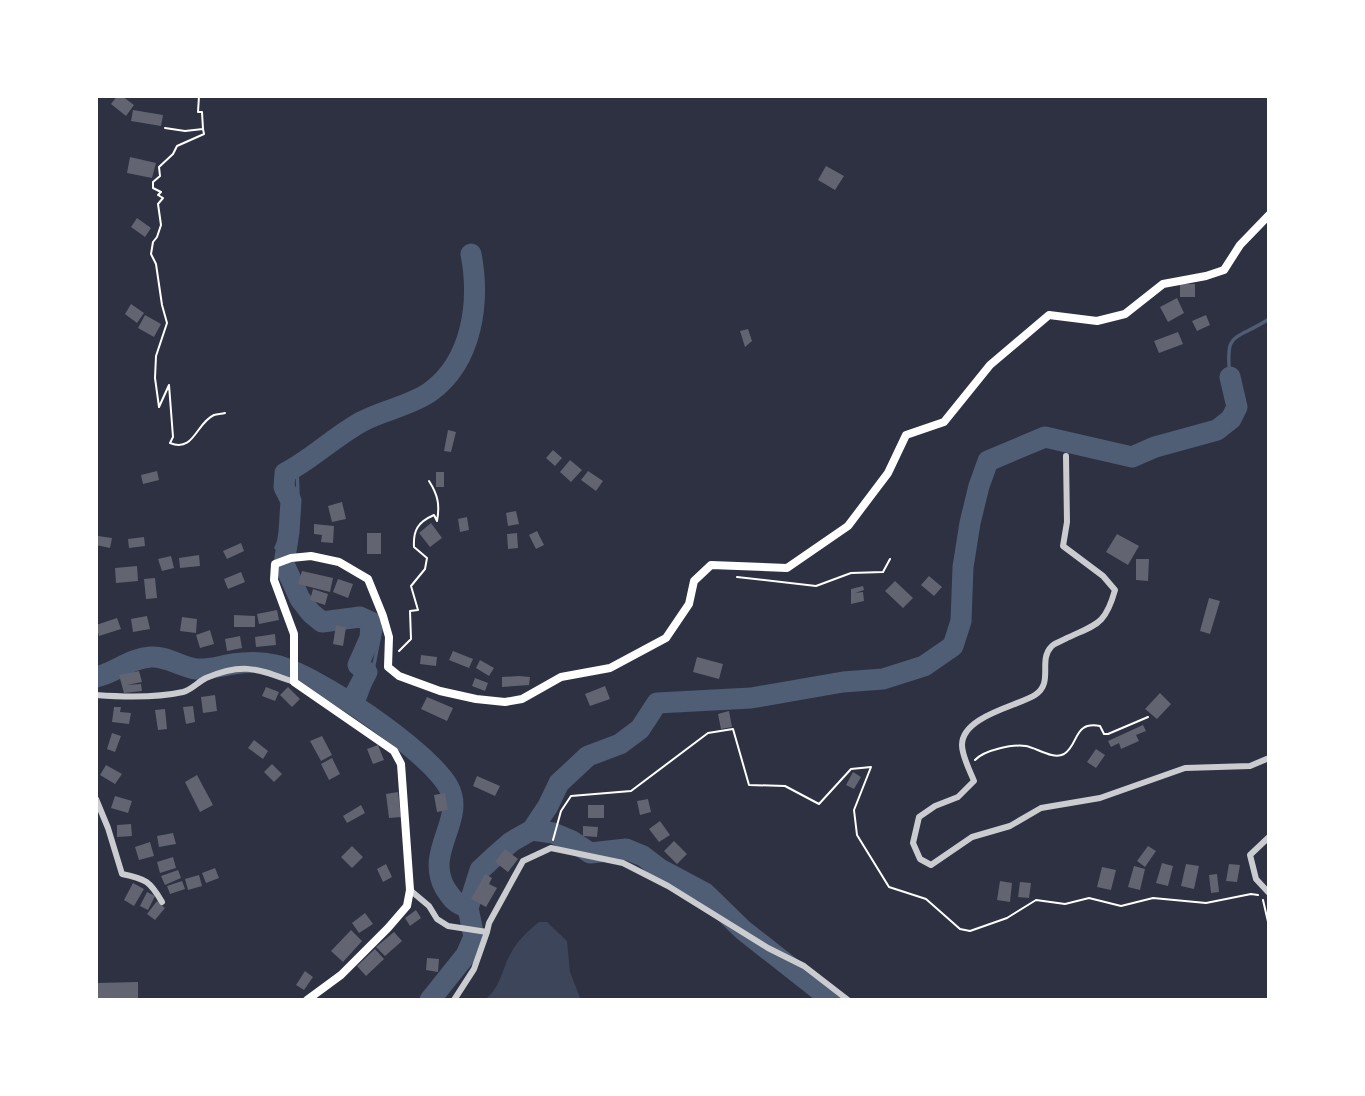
<svg xmlns="http://www.w3.org/2000/svg" width="1365" height="1096" font-family="Helvetica,sans-serif">
<style>
.green{fill:#3c4559}
.lines{fill:none;stroke-linecap:round;stroke-linejoin:round}
.stream{stroke:#4f5d75;stroke-width:3.5}
.river{stroke:#4f5d75;stroke-width:21}
.building{fill:#626471}
.path{stroke:#fff;stroke-width:2}
.minor{stroke:#caccd0;stroke-width:6}
.secondary{stroke:#fff;stroke-width:8}
</style>
<rect width="100%" height="100%" fill="#2d3142"/>
<path class="green" d="M539,922H547L567,941L570,972L581,1000H484C501,989 502,967 512,951C519,939 528,931 539,922Z"/>
<g class="lines">
<path class="stream" d="M1230,377C1225,330 1233,342 1269,319
M276,548L298,495L297,467
M285,580L306,616L319,624L358,619H375L381,629L370,685L364,701V713"/>
<path class="river" d="M96,677C115,673 130,658 151,657C167,656 181,667 196,669C210,670 220,666 233,664C246,662 262,662 275,665C316,674 427,750 448,786C467,819 424,851 445,888C452,899 455,903 468,908
M351,702L367,672L358,665L370,638L371,622L360,617L322,622L311,613L300,599L284,564L289,532L291,501L284,487L285,473C312,459 334,437 361,422C383,410 410,406 430,392C473,361 480,301 471,254
M532,830L548,806L559,783L588,756L620,744L640,729L657,703L751,698L843,682L883,679L924,666L953,646L961,621L963,567L970,523L979,486L988,461L1045,437L1132,457L1155,447L1217,430L1231,419L1237,407L1230,377
M430,1000L466,955L474,937L468,908L480,870L495,856L511,842L532,830L553,833L572,841L590,853L626,849L643,856L660,869L705,893L743,930L832,1000"/>
</g>
<path class="building" d="M117,96H122L134,105L126,116L111,104Z
M133,110L163,115L161,126L131,121Z
M130,157L156,163L152,178L127,173Z
M826,166L844,176L835,190L818,180Z
M137,218L151,228L145,237L131,227Z
M1180,284H1195V297H1180Z
M1177,298L1184,313L1168,322L1160,307Z
M131,304L144,313L137,323L125,314Z
M145,315L161,324L154,337L138,328Z
M1206,315L1210,325L1197,331L1192,321Z
M748,329L752,341L745,347L740,331Z
M1178,332L1183,344L1159,353L1154,341Z
M448,430L456,432L451,452L444,451Z
M553,450L562,458L555,466L546,458Z
M570,460L582,470L571,482L560,472Z
M157,471L159,480L143,484L141,475Z
M588,471L603,481L596,491L581,480Z
M436,472H444V487H436Z
M342,502L346,519L332,522L328,506Z
M516,511L519,524L508,526L506,513Z
M467,517L469,530L460,532L458,519Z
M431,523L442,538L430,547L419,533Z
M314,524L334,526L333,543L321,542L322,535L314,534Z
M537,531L544,545L536,549L529,535Z
M367,533H381V554H367Z
M517,533L518,548L508,549L507,534Z
M1117,534L1139,546L1128,565L1106,552Z
M98,536L112,538L110,548L96,545Z
M144,537L145,546L129,548L128,539Z
M241,543L244,551L227,559L223,551Z
M199,555L200,566L180,568L179,558Z
M171,556L174,568L162,571L158,559Z
M1136,559H1149L1148,581L1136,580Z
M137,566L138,581L116,583L115,568Z
M302,571L333,578L330,592L298,584Z
M241,572L245,582L228,589L224,579Z
M929,576L942,587L934,596L921,585Z
M155,578L157,598L146,599L144,579Z
M338,579L353,584L348,598L333,592Z
M895,581L913,598L903,608L885,591Z
M863,586L864,590L855,593L863,592L864,601L851,604V589Z
M313,589L328,594L325,605L310,600Z
M1209,598L1220,601L1210,634L1200,631Z
M277,610L279,620L259,624L257,614Z
M234,615L255,616V627H234Z
M147,616L150,629L133,632L131,619Z
M182,617L197,619L196,633L180,631Z
M117,618L121,629L99,636L96,625Z
M336,625L346,627L343,646L333,644Z
M210,630L214,644L200,648L196,635Z
M275,634L276,645L256,647L255,637Z
M240,636L242,648L227,651L225,639Z
M453,651L473,659L469,668L449,660Z
M421,655L437,657L436,666L420,664Z
M697,657L723,664L719,679L693,672Z
M480,660L494,668L489,676L476,668Z
M139,671L142,682L127,685L141,684L142,691L124,693L119,675Z
M519,676L530,677L529,685L502,687V677Z
M475,678L488,683L485,691L472,686Z
M605,686L610,699L590,706L585,694Z
M266,687L279,692L275,701L262,696Z
M288,687L300,699L292,707L280,695Z
M1160,693L1171,704L1157,719L1145,709Z
M215,695L217,711L203,713L201,697Z
M427,697L453,708L447,721L421,709Z
M193,706L195,722L186,724L183,707Z
M114,707H121L120,712L131,713L129,724L112,722Z
M165,709L167,729L158,730L155,710Z
M729,711L732,727L721,729L718,714Z
M1143,725L1146,731L1136,735L1139,741L1121,749L1119,743L1111,747L1108,741Z
M112,733L121,736L115,752L107,749Z
M322,736L332,755L321,761L310,741Z
M254,740L268,751L263,759L248,748Z
M378,745L384,760L373,764L367,749Z
M1096,749L1105,755L1096,768L1087,762Z
M332,758L340,774L329,780L321,764Z
M272,764L282,774L274,782L264,772Z
M106,765L122,774L115,784L100,775Z
M853,772L861,777L854,789L846,785Z
M197,775L213,805L200,812L185,782Z
M477,776L500,786L495,796L473,786Z
M398,792L401,817L389,818L386,794Z
M445,793L448,810L437,812L434,795Z
M115,796L132,801L128,813L111,808Z
M648,799L651,812L640,815L637,801Z
M361,805L365,813L347,823L343,816Z
M588,805H604V818H588Z
M660,821L670,835L659,842L649,829Z
M131,824L132,836L117,837V825Z
M583,826L598,827L597,837L583,836Z
M173,833L176,844L159,847L157,836Z
M674,841L687,854L677,864L664,851Z
M150,842L154,856L139,860L135,847Z
M352,846L363,857L352,868L341,857Z
M1148,846L1156,851L1145,867L1137,861Z
M505,849L518,859L508,872L495,862Z
M173,857L176,868L160,873L157,862Z
M1162,863L1173,866L1168,886L1156,883Z
M386,864L392,877L383,882L377,869Z
M1186,864L1199,866L1194,889L1181,886Z
M1229,864L1240,865L1237,882L1226,881Z
M1134,866L1145,869L1140,890L1128,887Z
M1102,867L1116,870L1111,890L1097,887Z
M215,868L219,878L206,883L202,873Z
M178,870L181,878L165,885L161,876Z
M485,874L492,878L489,884L497,888L486,907L471,899Z
M1217,874L1219,892L1211,893L1209,875Z
M199,875L202,886L188,890L185,879Z
M182,881L185,889L170,894L167,886Z
M1000,881L1012,883L1010,902L997,900Z
M1020,882L1031,883L1029,898L1018,897Z
M133,883L144,889L134,906L124,900Z
M147,892L155,896L148,910L140,906Z
M157,901L165,908L155,920L147,914Z
M416,910L421,918L410,926L405,918Z
M365,913L373,924L359,933L352,923Z
M351,930L362,941L343,962L331,951Z
M394,932L402,941L385,956L376,947Z
M375,949L384,959L366,976L357,966Z
M427,958L439,959L438,972L426,970Z
M305,971L313,977L304,990L296,985Z
M138,982V1000H96V983Z"/>
<g class="lines">
<path class="path" d="M165,128L185,131L203,129L202,112H198L199,96
M203,129L204,134L177,146L173,154L159,167L160,176L153,182V188L161,192L158,195L163,198L158,204L161,225L157,237L153,242L151,254L156,264L162,305L167,323L156,356L155,378L159,407L169,385L173,437L170,443C194,453 196,423 214,415C218,414 222,414 225,413
M737,577L816,586L851,573L883,572L890,559
M399,651L411,639L410,611L418,610L411,586L425,569L427,558L414,547C413,530 418,522 434,515L437,521C440,505 438,495 429,481
M975,760C984,750 1013,744 1026,746C1037,748 1053,760 1064,754C1079,745 1073,721 1100,726L1104,734H1108L1148,717
M553,840L561,811L571,796L631,791L708,733L733,729L749,785L785,786L819,804L851,769L871,767L854,810L857,835L889,887L926,899L960,929L970,931L1007,918L1036,900L1065,904L1089,898L1121,906L1153,898L1206,903L1251,894L1258,895
M1263,900L1269,926"/>
<path class="minor" d="M1066,456L1067,522L1063,546L1103,576L1115,590C1105,626 1096,624 1065,639C1060,642 1054,643 1051,647C1038,661 1054,683 1035,695C1018,706 962,716 962,745C962,756 970,771 974,781L958,797L935,806L919,817L913,843L920,859L931,865L972,837L1010,826L1041,808L1100,798L1185,768L1250,766L1269,758
M96,695C123,697 156,698 183,692C191,690 198,682 206,678C244,662 257,669 294,682
M96,799L108,828L122,874C146,879 150,881 162,902
M1269,837L1250,855L1256,879L1269,893
M410,890L429,906L437,919L448,926L487,932L489,923L523,861L551,848L623,863L668,886L768,948L804,966L848,1000
M454,1000L474,969L487,932"/>
<path class="secondary" d="M307,1000L341,975L388,928L407,906L410,890L401,764L394,751L294,682V634L274,580L275,564L291,558L311,556L339,562L368,579L383,616L389,637L388,667L399,676L440,691L476,699L505,702L522,699L561,677L610,668L666,638L689,604L694,581L711,565L787,568L848,526L888,473L906,435L944,422L990,365L1049,315L1097,321L1125,314L1163,284L1206,276L1224,270L1240,245L1269,215"/>
</g>
<rect width="1365" height="1096" fill="none" stroke="#ffffff" stroke-width="196"/>
</svg>
